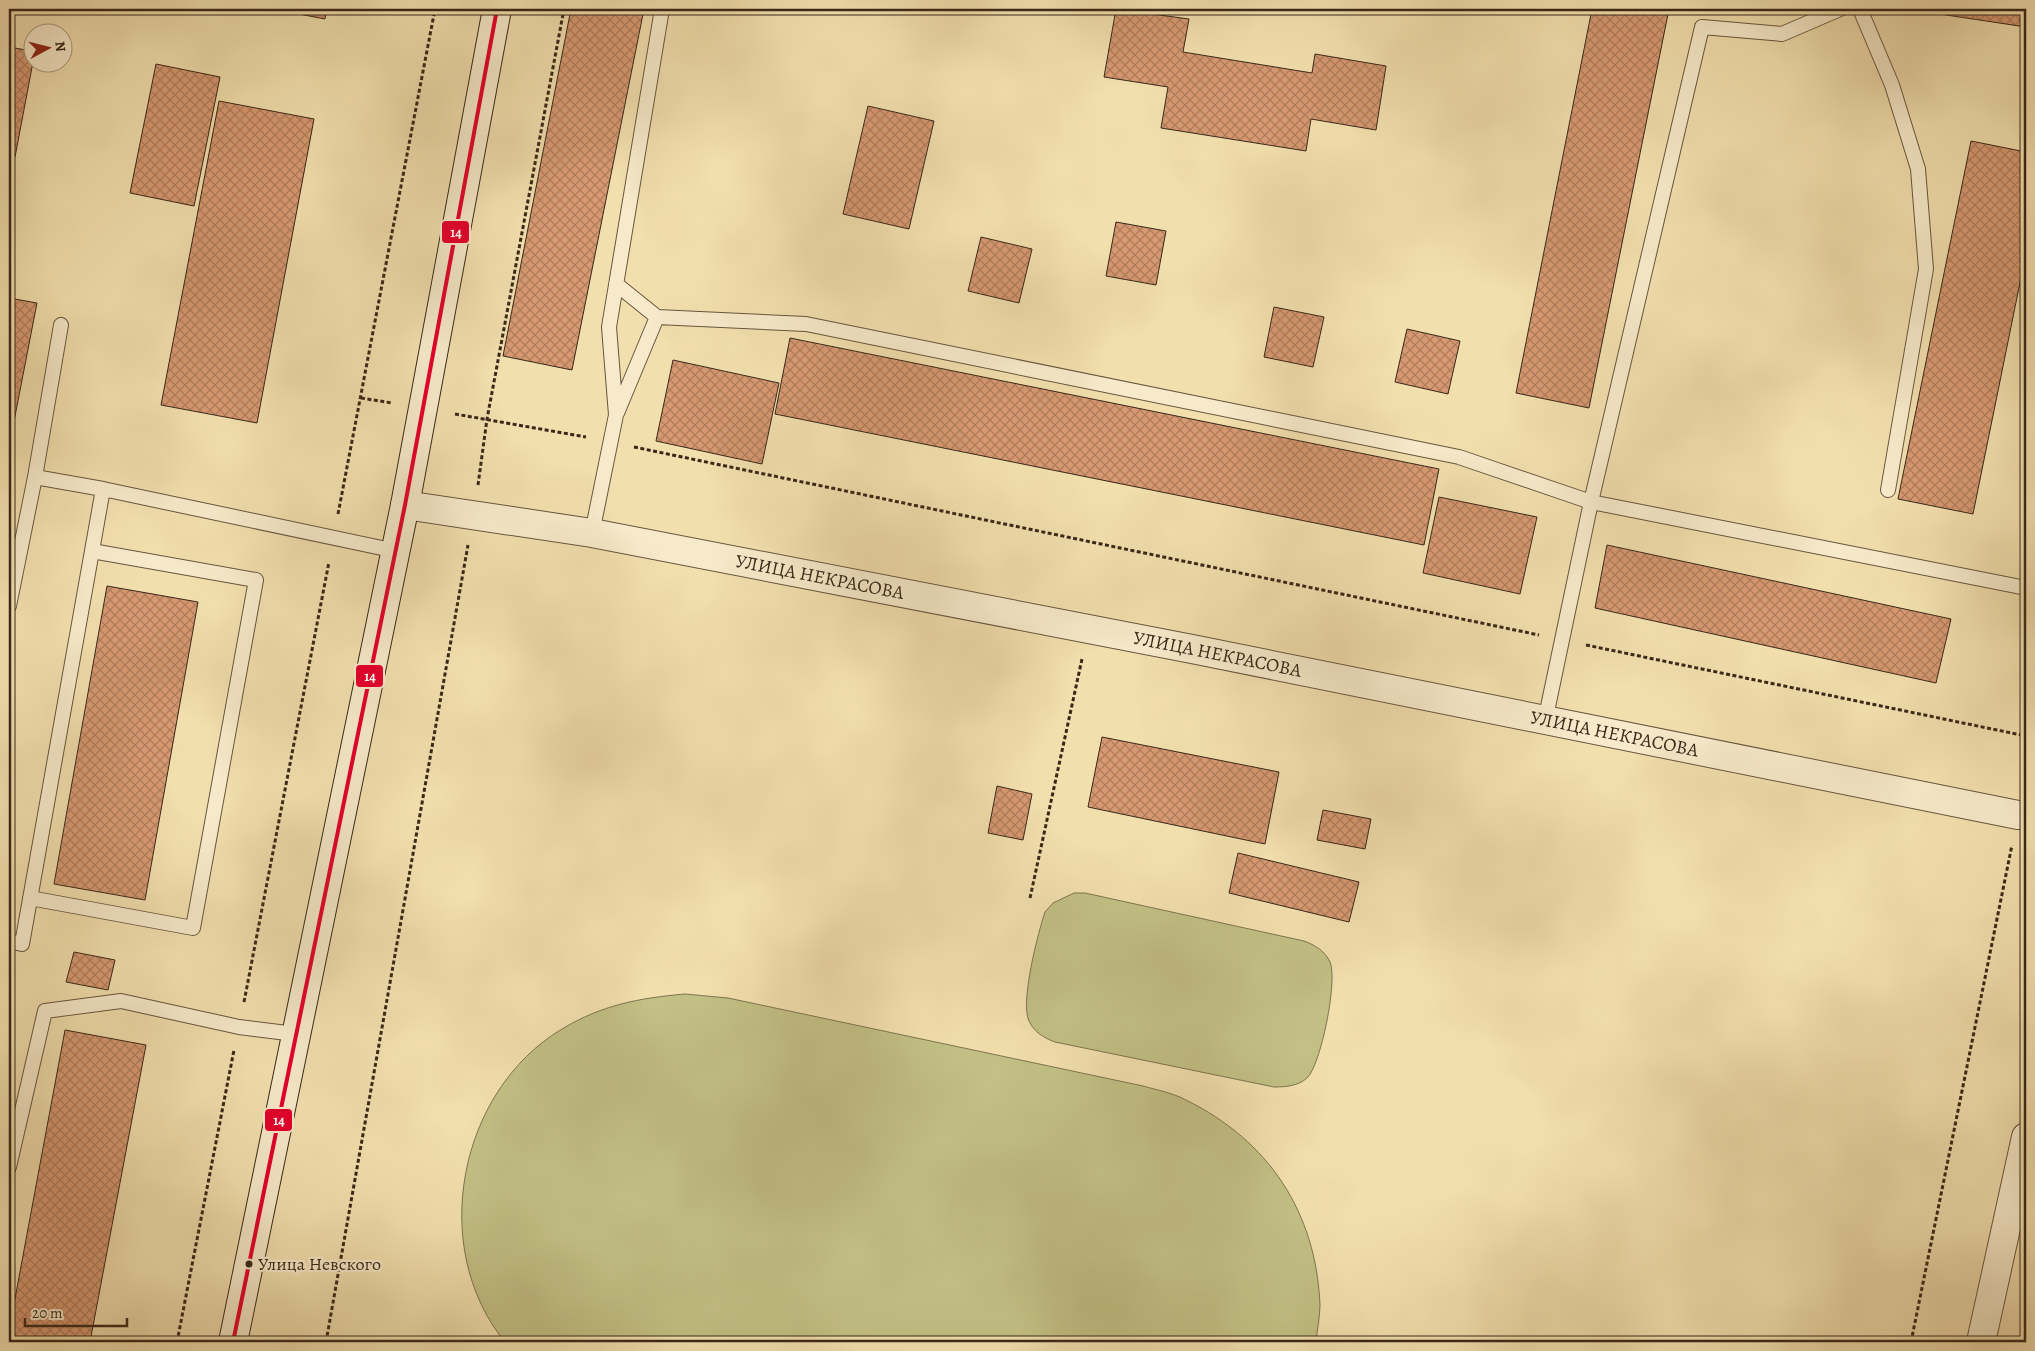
<svg xmlns="http://www.w3.org/2000/svg" width="2035" height="1351" font-family="Alegreya,serif">
<style>
.pitch{fill:#c2c085;stroke:#7e744f}
.building{fill:url(#building-cross-hatch);stroke:#392819}
.lines{fill:none;stroke-linecap:round;stroke-linejoin:round}
.lane-casing{stroke:#67563e;stroke-width:16}
.street-casing{stroke:#67563e;stroke-width:30}
.secondary-casing{stroke:#392819;stroke-width:30}
.path{stroke:#392819;stroke-width:3;stroke-dasharray:4 2.5;stroke-linecap:butt}
.lane{stroke:#f7eaca;stroke-width:14}
.street{stroke:#f7eaca;stroke-width:28}
.secondary{stroke:#f7eaca;stroke-width:28}
.bus-1-casing{stroke:#f7eaca;stroke-width:8}
.bus-1{stroke:#e4002b;stroke-width:4}
.bus-dot{fill:#392819;stroke:#f7eaca;stroke-width:2}
.labels{text-anchor:middle;dominant-baseline:central;stroke-width:4.5;stroke-linejoin:round;paint-order:stroke}
.bus-label{font-size:18px;fill:#392819;stroke:#f7eaca;text-anchor:start}
.street-label{font-size:19px;fill:#392819;stroke:#f7eaca}
.line-badge{stroke:#f7eaca;stroke-width:2}
.badge-label{font-size:14px;text-anchor:middle;font-weight:bold;fill:#fff}
</style>
<defs>
<pattern id="building-cross-hatch" width="8" height="8" patternUnits="userSpaceOnUse" patternTransform="scale(1.25)"><rect width="8" height="8" fill="#d79971"/><path d="M0 0l8 8M0 8l8-8" fill="none" stroke="#af7d5c"/></pattern>
</defs>
<rect width="100%" height="100%" fill="#f2dfae"/>
<filter id="stains"><feTurbulence type="fractalNoise" baseFrequency=".004" numOctaves="4"/><feColorMatrix values="0 0 0 0 .2 0 0 0 0 .09 0 0 0 0 .02 0 0 0 .5 -.17"/></filter>
<radialGradient id="worn" r=".72"><stop offset=".6" stop-color="#630" stop-opacity="0"/><stop offset="1" stop-color="#630" stop-opacity=".3"/></radialGradient>
<path class="pitch" d="M1074,893H1085L1304,941C1315,945 1325,951 1330,962C1338,980 1321,1065 1307,1078C1298,1086 1286,1087 1274,1087L1055,1042C1044,1038 1034,1032 1029,1021C1020,1002 1038,933 1045,912L1053,903Z
M685,994L728,998L1143,1086C1157,1090 1173,1093 1186,1100C1269,1141 1316,1212 1320,1305C1320,1317 1317,1330 1316,1342H505C428,1248 458,1091 562,1029C602,1005 639,998 685,994Z"/>
<path class="building" d="M273,9H327L325,19Z
M571,9H644L572,370L503,356Z
M1116,9L1189,19L1183,52L1312,73L1315,54L1386,66L1376,130L1311,119L1306,151L1161,128L1168,87L1104,77Z
M1592,9H1669L1589,408L1516,393Z
M1913,9H2026V27L1913,10Z
M9,47L32,51L33,62L15,157L9,156Z
M156,64L220,77L194,206L130,193Z
M219,101L314,119L257,423L161,405Z
M868,106L934,121L909,229L843,214Z
M1971,141L2026,152V253L1973,514L1898,499Z
M1116,222L1166,231L1156,285L1106,276Z
M981,237L1032,249L1019,303L968,291Z
M9,298L37,303L9,447Z
M1274,307L1324,317L1313,367L1264,357Z
M1407,329L1460,341L1448,394L1395,382Z
M790,338L1439,469L1424,545L775,414Z
M673,360L779,383L762,464L656,441Z
M1439,497L1537,517L1520,594L1423,573Z
M1607,545L1951,619L1936,683L1595,608Z
M107,586L198,602L145,900L54,884Z
M1102,737L1279,772L1265,844L1088,807Z
M997,786L1032,794L1023,840L988,833Z
M1323,810L1371,819L1365,849L1317,840Z
M1238,853L1359,882L1349,922L1229,893Z
M74,952L115,960L108,990L66,982Z
M65,1030L146,1045L90,1342H9V1331Z"/>
<g class="lines">
<g class="lane-casing">
<path id="lane" d="M1840,9L1782,34L1702,27L1591,502L2026,588
M1860,9L1892,85L1918,169L1926,269L1888,490
M616,284L657,317L617,413
M657,317L806,324L1459,457L1591,502L1545,721
M61,325L35,477L103,489L396,551
M592,533L616,415L609,327L662,9
M9,606L35,477
M30,898L193,928L256,580L92,551
M9,941L22,944L103,489
M9,1167L45,1011L121,1001L239,1027L295,1034"/>
</g>
<g class="street-casing">
<g id="street">
<path id="s1" d="M405,505L592,533L1192,649L2018,815H2026"/>
<path d="M1981,1342L2026,1137"/>
</g>
</g>
<g class="secondary-casing">
<path id="secondary" d="M233,1342L405,505L497,9"/>
</g>
<path class="path" d="M361,398L392,403
M455,414L586,437
M634,447L1539,635
M478,485L487,419L564,9
M338,514L435,9
M1586,645L2026,736
M2024,783L2026,770
M1030,898L1082,659
M244,1002L329,562
M177,1342L234,1050
M326,1342L468,545
M1911,1342L2012,845"/>
<use href="#lane" class="lane"/>
<use href="#street" class="street"/>
<use href="#secondary" class="secondary"/>
<g class="bus-1-casing">
<path id="bus-1" d="M233,1342L405,505L497,9"/>
</g>
<use href="#bus-1" class="bus-1"/>
</g>
<circle class="bus-dot" cx="249" cy="1264" r="4.5"/>
<g class="labels">
<g class="bus-label">
<text x="258" y="1264">Улица Невского</text>
</g>
<g class="street-label">
<text stroke="none"><textPath href="#s1" startOffset="421">УЛИЦА НЕКРАСОВА</textPath></text>
<text stroke="none"><textPath href="#s1" startOffset="826">УЛИЦА НЕКРАСОВА</textPath></text>
<text stroke="none"><textPath href="#s1" startOffset="1231">УЛИЦА НЕКРАСОВА</textPath></text>
</g>
</g>
<g class="line-badge">
<rect x="441" y="220" width="29" height="24" rx="5" fill="#e4002b"/>
<rect x="355" y="664" width="29" height="24" rx="5" fill="#e4002b"/>
<rect x="264" y="1108" width="29" height="24" rx="5" fill="#e4002b"/>
</g>
<g class="badge-label">
<text x="456" y="237">14</text>
<text x="370" y="681">14</text>
<text x="279" y="1125">14</text>
</g>
<rect width="2035" height="1351" fill="none" stroke="#f2dfae" stroke-width="30"/>
<rect x="10" y="10" width="2015" height="1331" fill="none" stroke="#392819" stroke-width="2.5"/>
<rect x="15" y="15" width="2005" height="1321" fill="none" stroke="#392819"/>
<g transform="translate(48 48) rotate(83)"><circle r="24" fill="#f7eaca" stroke="#ab9c83"/>
<path d="M0-4L9 19L0 12L-9 19Z" fill="#8f2418"/>
<text y="-8" font-size="14" font-weight="bold" text-anchor="middle" fill="#392819">N</text>
</g>
<path d="M25 1318v8h102v-8" fill="none" stroke="#392819" stroke-width="2.5"/>
<text x="32" y="1318" font-size="15" fill="#392819" stroke="#f7eaca" stroke-width="4" paint-order="stroke">20 m</text>
<rect width="100%" height="100%" filter="url(#stains)"/>
<rect width="100%" height="100%" fill="url(#worn)"/>
</svg>
